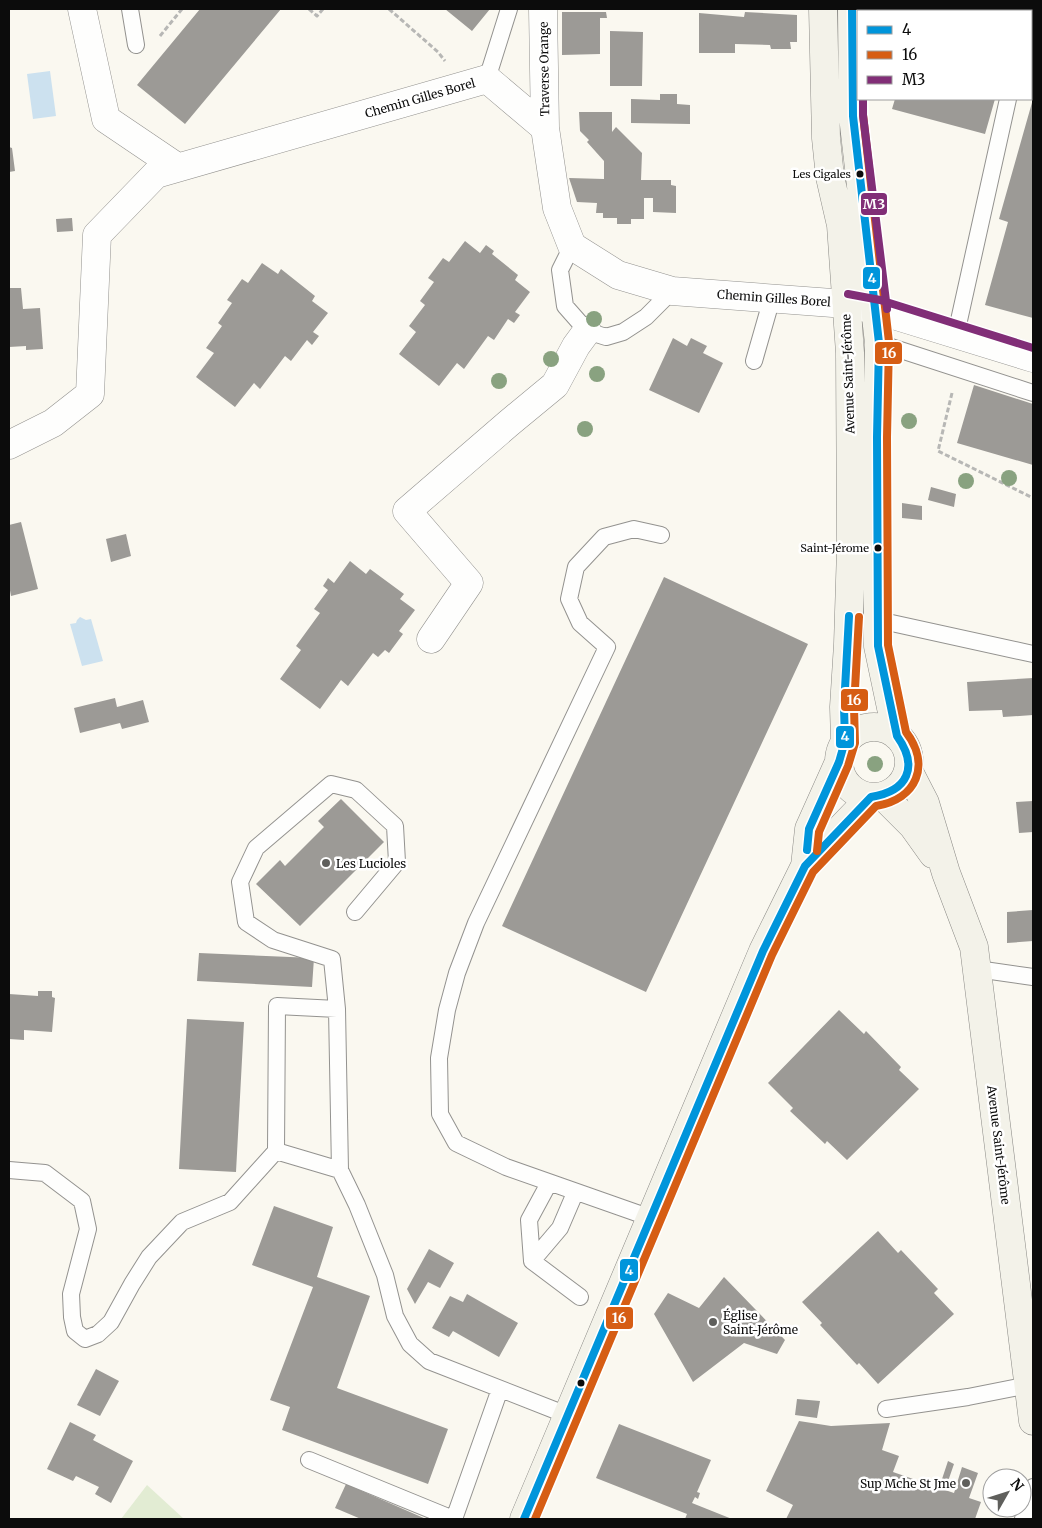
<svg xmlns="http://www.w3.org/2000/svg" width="1042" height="1528" font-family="Merriweather,serif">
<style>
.green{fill:#e2ecd3}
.water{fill:#cce1ef}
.building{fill:#9c9a96}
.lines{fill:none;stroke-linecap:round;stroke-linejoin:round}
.lane-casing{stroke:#93928f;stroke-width:18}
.street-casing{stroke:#93928f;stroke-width:29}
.secondary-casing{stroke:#8a8985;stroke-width:29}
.path{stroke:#b7b7b5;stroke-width:3;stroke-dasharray:5 2.5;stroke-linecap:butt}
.lane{stroke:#fefefd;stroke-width:16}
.street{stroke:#fefefd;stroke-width:28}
.secondary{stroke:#f3f2e9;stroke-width:28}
.bus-1-casing{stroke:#fff;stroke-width:11}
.bus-2-casing{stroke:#fff;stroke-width:11}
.bus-3-casing{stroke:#fff;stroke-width:11}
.bus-1{stroke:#0095db;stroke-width:8}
.bus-2{stroke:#d65d14;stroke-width:8}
.bus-3{stroke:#812e77;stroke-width:8}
.tree{fill:#89a280}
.bus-dot{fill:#0c0c0c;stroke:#fff;stroke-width:2}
.poi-dot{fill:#5f5f5c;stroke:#fff;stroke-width:2}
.labels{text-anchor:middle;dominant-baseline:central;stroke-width:5;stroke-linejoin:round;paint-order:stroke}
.bus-label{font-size:11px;fill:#0c0c0c;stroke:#fff;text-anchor:end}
.street-label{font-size:12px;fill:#0c0c0c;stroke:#fff}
.poi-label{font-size:12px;fill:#0c0c0c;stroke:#fff;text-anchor:start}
.line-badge{stroke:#fff;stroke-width:2}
.badge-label{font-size:14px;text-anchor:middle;font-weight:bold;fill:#fff}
</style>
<rect width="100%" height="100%" fill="#faf8f0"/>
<path class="green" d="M147,1485L184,1519H121Z"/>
<path class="water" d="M50,71L56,116L33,119L27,74Z
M80,617L86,620L91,619L103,661L82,666L70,624L76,623L77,620Z"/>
<path class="building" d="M200,9H281L185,124L137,85Z
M445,9H490L472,31Z
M919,9H983L990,11H919Z
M562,12H606L607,18H600V54L562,55Z
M745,12L797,15V42H790L791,49H771L770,45L735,44V53H699V13L744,17Z
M610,31L643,32L642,86H610Z
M660,94H677V104L690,105V124L631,123V99L660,100Z
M895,99H995L985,134L892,109Z
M1033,99V318L985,305L1008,222L999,219Z
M579,112H612V132L616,127L642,153L641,180H671V185L676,186V213L653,212V198H644V219H631V224H617V218H603V213H596L597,203L577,202L569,178L604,179V161L587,142L589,140L580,131Z
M9,147L12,148L15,171L9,172Z
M72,218L73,231L57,232L56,219Z
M465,241L480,253L486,245L494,251L492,254L518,275L515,280L530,292L515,312L520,315L514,323L508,319L494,340L488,336L464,369L457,363L439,386L399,354L416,332L409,326L425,305L420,301L434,282L428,278L443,258L449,262Z
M262,263L278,274L281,269L315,296L312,301L328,313L313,332L319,336L312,345L307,340L291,361L285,356L260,389L254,383L235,407L196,377L214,353L206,348L222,326L218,323L232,303L227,300L242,279L248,283Z
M9,288H21L23,309L40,308L43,349L26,350V346L9,347Z
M673,338L687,346L691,338L707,346L703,353L723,363L699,413L649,390Z
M974,385L1033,404V465L957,443Z
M931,487L956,494L954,507L928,500Z
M902,503L922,506V520L902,518Z
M21,522L38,589L11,596L9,585V525Z
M126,534L131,556L111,562L106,539Z
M350,561L366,574L370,569L404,594L400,599L415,610L399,631L403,634L389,653L385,650L378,657L373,653L348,686L341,680L320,709L280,679L301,650L296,646L320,613L314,609L328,590L323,586L328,578L334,583Z
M664,577L808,644L646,992L502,926Z
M1033,678V715L1003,717L1002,710L969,711L967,682Z
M115,698L117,707L143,700L149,722L122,729L120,723L80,733L74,708Z
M341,799L384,842L300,926L256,884L280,860L285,866L324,827L318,821Z
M1033,801V832L1019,833L1016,802Z
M1033,910V941L1007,943V912Z
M199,953L314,958L312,987L197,981Z
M38,991H52V997L55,998L52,1032L24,1030V1040L9,1039V994L38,996Z
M839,1010L864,1034L866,1031L901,1067L899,1070L919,1089L847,1160L827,1141L825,1144L790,1111L793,1108L768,1083Z
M187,1019L244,1022L236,1172L179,1169Z
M274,1206L333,1227L317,1277L370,1296L337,1388L448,1429L428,1484L282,1430L290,1407L270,1400L313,1287L252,1265Z
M878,1231L898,1253L901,1250L938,1289L934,1293L954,1314L878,1384L859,1363L857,1365L820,1325L822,1323L802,1302Z
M429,1249L454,1263L440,1288L428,1282L415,1304L407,1289Z
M724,1277L785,1340L777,1354L744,1343L693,1382L654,1314L668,1293L699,1308Z
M467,1294L518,1323L499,1357L453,1331L449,1337L432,1328L450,1296L463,1302Z
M96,1369L119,1381L100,1416L77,1405Z
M797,1399L820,1401L817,1418L795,1415Z
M799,1421L831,1426L890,1423L882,1450L899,1456L893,1472L939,1488L948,1461L954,1464L945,1490L954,1493L962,1467L978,1473L969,1498L981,1502L975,1519H786L793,1505L766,1491Z
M70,1422L96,1435L93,1440L133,1461L111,1503L95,1494L99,1487L76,1476L73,1481L47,1469Z
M619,1424L711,1460L697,1492L700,1493L698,1499L695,1497L692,1503L732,1519H685L687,1514L596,1478Z
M346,1484L426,1519H361L335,1508Z"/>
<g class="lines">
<g class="lane-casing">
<path id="lane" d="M130,9L136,45
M1028,11V9
M487,79L509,9
M572,246L560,270L565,306L587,331L606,337L623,332L646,317L672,291
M956,334L1008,99
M879,343L1033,393
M754,361L772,298
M878,620L1033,654
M977,969L1033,977
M337,1009L332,959L273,940L246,922L240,882L256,848L331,784L356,790L395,826L397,862L355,912
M9,1170L45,1173L82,1201L88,1229L71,1294L72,1317L75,1331L85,1339L98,1334L111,1322L132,1284L149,1257L182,1222L230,1202L276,1151
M340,1170L276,1151L277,1006L337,1009L340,1170L357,1205L385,1275L395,1316L410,1344L429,1361L567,1415
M549,1183L529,1220L532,1261L580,1297
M651,1218L506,1167L456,1143L440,1114L439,1058L447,1010L457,973L476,923L607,647L580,623L569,599L576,567L604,537L634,529L661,535
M532,1261L560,1228L575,1193
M886,1409L968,1397L1029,1385
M309,1460L453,1519
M454,1519L500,1389
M1023,1519L1033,1487"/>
</g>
<g class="street-casing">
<path id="street" d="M82,9L106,119L177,167
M543,9L545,128
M9,445L53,423L90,394L97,235L156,174L487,79L545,128L557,208L572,246L618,275L672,291L846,304L877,310L1033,358
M431,639L469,583L407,511L509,423L555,385L576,346L587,331"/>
</g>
<g class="secondary-casing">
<path id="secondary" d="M823,9L826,138L830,177L841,225L850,353L851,549L848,644L844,707L845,741
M852,9L853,116L879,343L877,437L878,646L897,736
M839 762a35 35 0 1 1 70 0a35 35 0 1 1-70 0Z
M908,770L925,803L946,873L974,947L1033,1421
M883,796L913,826L933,854
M805,866L809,829L839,762
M524,1519L763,951L805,866L871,797"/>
</g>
<path class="path" d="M309,9L317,16L323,9
M389,9L438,52L445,61
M160,36L182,9
M952,393L938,451L1033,498"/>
<use href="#lane" class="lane"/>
<use href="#street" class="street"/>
<use href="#secondary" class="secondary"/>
<g class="bus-1-casing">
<path id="bus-1" d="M807,850L809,829L839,762L845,741L844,707L849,616
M524,1519L763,951L805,866L871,797C908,791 919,767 897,736L878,646L877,437L879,343L853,116L852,9"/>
</g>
<g class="bus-2-casing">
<path id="bus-2" d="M817,851L819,832L848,766L855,743L854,707L859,617
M535,1519L772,955L813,872L876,806C917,799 931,765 906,732L888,645L887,437L889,342L863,115V99"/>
</g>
<g class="bus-3-casing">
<path id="bus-3" d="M863,99V115L887,309
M848,294L880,300L1033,348"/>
</g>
<use href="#bus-1" class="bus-1"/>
<use href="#bus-2" class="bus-2"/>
<use href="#bus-3" class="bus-3"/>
</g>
<g class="tree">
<circle cx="594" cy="319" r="8"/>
<circle cx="551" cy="359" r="8"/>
<circle cx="597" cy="374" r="8"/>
<circle cx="499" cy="381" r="8"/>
<circle cx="909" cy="421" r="8"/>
<circle cx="585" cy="429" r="8"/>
<circle cx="1009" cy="478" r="8"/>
<circle cx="966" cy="481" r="8"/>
<circle cx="875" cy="764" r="8"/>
</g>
<g class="bus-dot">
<circle cx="860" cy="174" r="4.5"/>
<circle cx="878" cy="548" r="4.5"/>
<circle cx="581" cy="1383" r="4.5"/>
</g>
<g class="poi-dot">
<circle cx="326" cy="863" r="5"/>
<circle cx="713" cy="1322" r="5"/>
<circle cx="966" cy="1483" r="5"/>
</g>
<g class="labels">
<g class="bus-label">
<text x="851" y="174">Les Cigales</text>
<text x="869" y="548">Saint-Jérome</text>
</g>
<g class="street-label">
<text transform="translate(544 69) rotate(-91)">Traverse Orange</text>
<text transform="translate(420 98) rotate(-16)">Chemin Gilles Borel</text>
<text transform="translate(774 298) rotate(4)">Chemin Gilles Borel</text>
<text transform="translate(848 374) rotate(-92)">Avenue Saint-Jérôme</text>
<text transform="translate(999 1145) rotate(83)">Avenue Saint-Jérôme</text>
</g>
<g class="poi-label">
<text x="336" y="863">Les Lucioles</text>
<text x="723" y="1315">Église<tspan x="723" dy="14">Saint-Jérôme</tspan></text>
<text x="956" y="1483" text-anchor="end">Sup Mche St Jme</text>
</g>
</g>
<g class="line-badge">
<rect x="860" y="192" width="28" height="24" rx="5" fill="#812e77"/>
<rect x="862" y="266" width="19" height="24" rx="5" fill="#0095db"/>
<rect x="874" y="341" width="29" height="24" rx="5" fill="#d65d14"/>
<rect x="840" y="688" width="29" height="24" rx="5" fill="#d65d14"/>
<rect x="835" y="725" width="20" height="24" rx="5" fill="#0095db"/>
<rect x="619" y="1258" width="20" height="24" rx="5" fill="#0095db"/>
<rect x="605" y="1306" width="29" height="24" rx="5" fill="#d65d14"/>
</g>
<g class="badge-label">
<text x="874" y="209">M3</text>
<text x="872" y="283">4</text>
<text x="889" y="358">16</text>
<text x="854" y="705">16</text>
<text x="845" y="741">4</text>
<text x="629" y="1275">4</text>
<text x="619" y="1323">16</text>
</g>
<rect width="1042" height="1528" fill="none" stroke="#0c0c0c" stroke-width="20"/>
<rect x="857" y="10" width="175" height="90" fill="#ffffff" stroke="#9e9e9e"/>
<rect x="867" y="26" width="25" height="8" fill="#0095db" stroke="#9e9e9e"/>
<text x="902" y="35" font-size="15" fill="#0c0c0c">4</text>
<rect x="867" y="51" width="25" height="8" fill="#d65d14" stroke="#9e9e9e"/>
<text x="902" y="60" font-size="15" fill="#0c0c0c">16</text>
<rect x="867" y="76" width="25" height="8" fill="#812e77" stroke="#9e9e9e"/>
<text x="902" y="85" font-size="15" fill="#0c0c0c">M3</text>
<g transform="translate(1007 1493) rotate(51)"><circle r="24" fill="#ffffff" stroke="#9e9e9e"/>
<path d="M0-4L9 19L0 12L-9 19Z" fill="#5f5f5c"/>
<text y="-8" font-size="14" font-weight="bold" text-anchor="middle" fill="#0c0c0c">N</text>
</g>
</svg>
